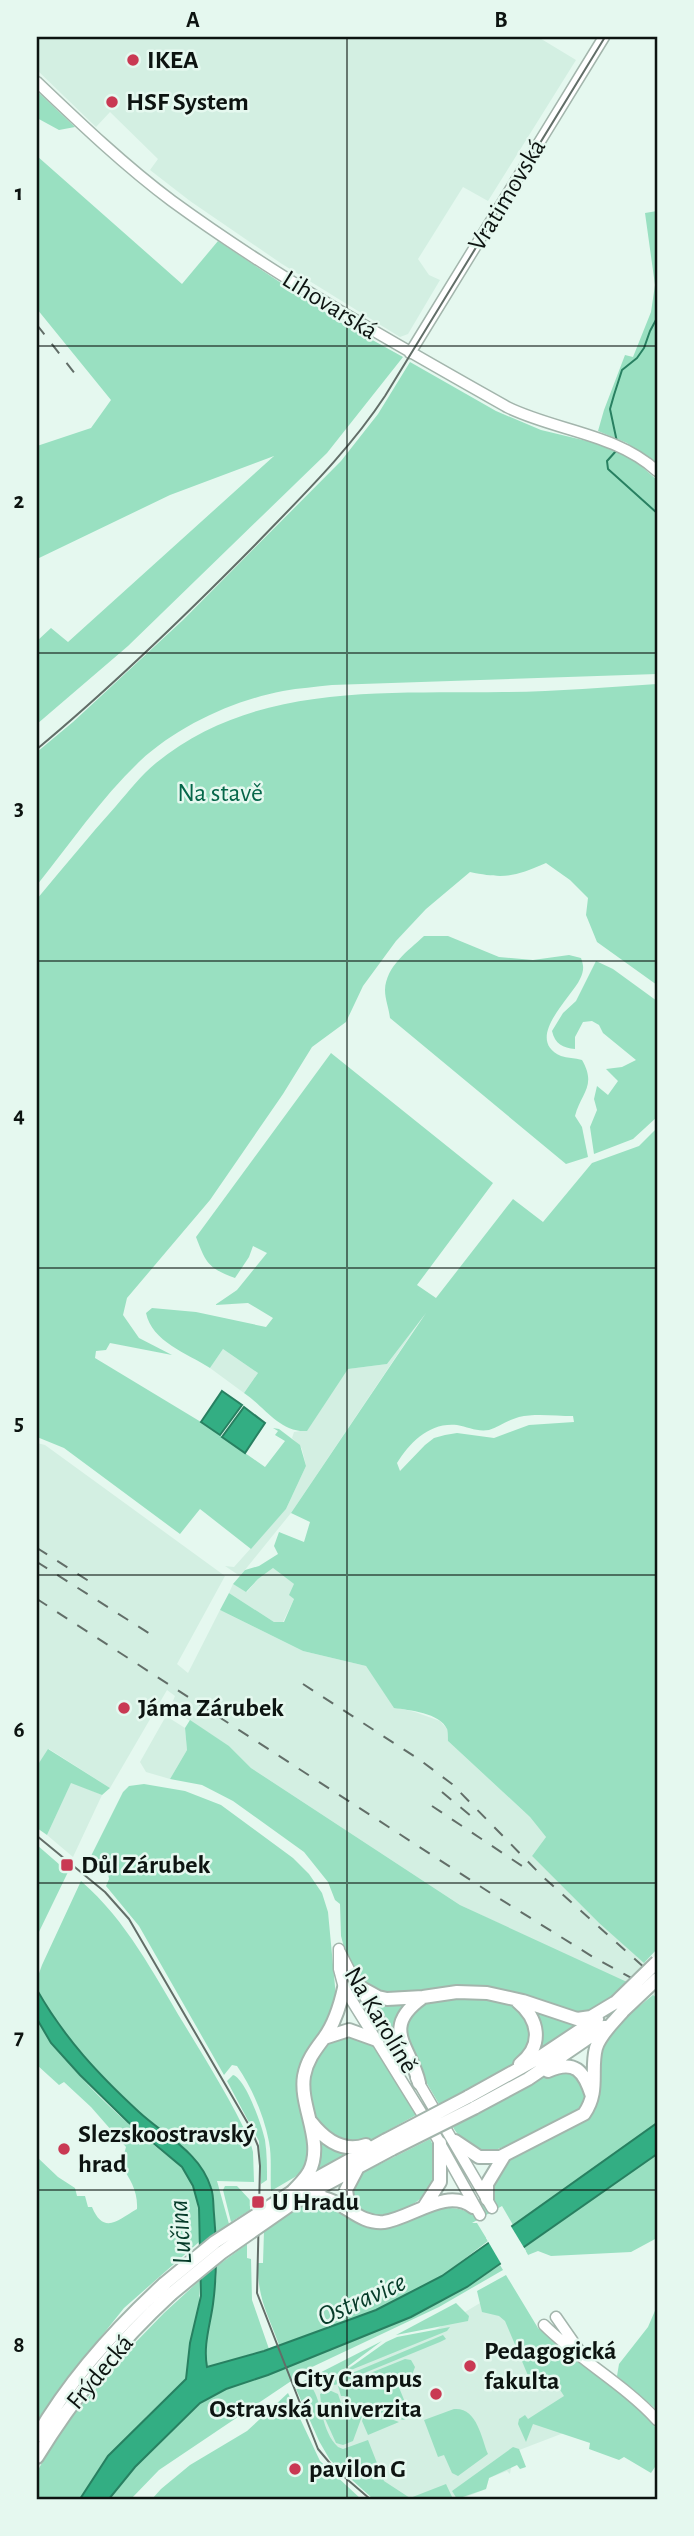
<svg xmlns="http://www.w3.org/2000/svg" width="694" height="2536" font-family="'Alegreya Sans',sans-serif">
<style>
.built{fill:#d3efe2}
.green{fill:#99e0c1;fill-rule:evenodd}
.water{fill:#33ae83;stroke:#288061;stroke-width:2}
.pier{fill:#e5f8ef}
.lines{fill:none;stroke-linecap:round;stroke-linejoin:round}
.stream{stroke:#288061;stroke-width:2}
.minor-casing{stroke:#a3b5ac;stroke-width:13}
.major-casing{stroke:#a3b5ac;stroke-width:16}
.minor{stroke:#fff;stroke-width:10}
.major{stroke:#fff;stroke-width:12}
.tram{stroke:#626e68;stroke-width:2}
.rail{stroke:#626e68;stroke-width:2;stroke-dasharray:12 12;stroke-linecap:butt}
.major-bridge-casing{stroke:#a3b5ac;stroke-width:16;stroke-linecap:butt}
.major-bridge{stroke:#fff;stroke-width:12}
.grid{fill:none;stroke:#0d1411;stroke-width:2;stroke-opacity:0.55}
.poi-dot{fill:#c93953;stroke:#e5f8ef;stroke-width:2.5}
.labels{text-anchor:middle;dominant-baseline:central;stroke-width:5;stroke-linejoin:round;paint-order:stroke}
.poi-label{font-size:26px;font-weight:bold;fill:#0d1411;stroke:#e5f8ef;text-anchor:start}
.street-label{font-size:26px;fill:#0d1411;stroke:#e5f8ef}
.park-label{font-size:26px;fill:#056649;stroke:#e5f8ef}
.water-label{font-size:28px;font-style:italic;fill:#073c2a;stroke:#e5f8ef}
.neatline{fill:none;stroke:#0d1411;stroke-width:2.5}
.grid-label{font-size:23px;text-anchor:middle;font-weight:bold;fill:#0d1411}
</style>
<rect width="100%" height="100%" fill="#e5f8ef"/>
<path class="built" d="M37,37H538L576,60L488,201L463,187L418,259L429,275L440,280L408,334L400,337L282,264L190,201L150,170L158,159L110,112L96,127L37,70Z
M426,1312L291,1513L240,1576L225,1566L234,1567L286,1509L306,1466L302,1449L292,1438L294,1432L307,1430L348,1369L387,1364Z
M223,1349L258,1373L244,1393L210,1368Z
M37,1443L45,1445L225,1576L177,1664L188,1673L220,1610L303,1651L366,1666L394,1707L415,1712L440,1721L448,1730V1741L530,1817L546,1837L532,1856L599,1923L657,1973V1998L460,1905L251,1768L229,1746L170,1708L175,1696L167,1690L110,1788L49,1749L37,1766Z
M273,1568L294,1584V1599L283,1622H274L229,1593L233,1584L247,1592L258,1579Z
M166,1716L185,1728L187,1750L170,1779L146,1772L140,1762Z
M71,1782L102,1795L73,1857L47,1835Z
M490,2297L551,2366L577,2423L574,2429L514,2452L510,2474L507,2471L489,2478L486,2489L461,2499H447L446,2497L443,2499H378L337,2459L307,2380L351,2366L425,2336Z"/>
<path class="green" d="M37,91L75,127L59,130L37,118Z
M37,156L182,284L218,241L340,322L403,357L327,453L128,646L37,724V641L51,628L68,642L274,456L170,495L37,559V446L91,428L111,400L37,309Z
M657,211V465L627,443L598,431L604,410L625,355L633,357L651,312L655,285L645,213Z
M410,362L496,411L541,430L612,447L640,465L657,480V674L332,685C316,687 299,688 283,691C232,701 178,726 140,761C101,798 70,844 37,885V752L73,722L183,620L341,461L378,414Z
M657,684V985L597,942L586,915L588,898L570,880L546,863C514,877 504,879 470,872L426,909L396,941L363,986L346,1022L312,1047L283,1094L210,1200L127,1298L123,1315L139,1338L172,1355L110,1343L106,1350L96,1351L95,1358L201,1422L265,1467L285,1441L275,1435L278,1431L273,1428L279,1429L300,1445L306,1466L286,1509L251,1549L200,1509L180,1534L64,1448L37,1437V899C63,868 89,836 116,806C129,791 141,775 156,763C256,682 383,694 503,692C554,692 606,687 657,684Z
M424,936H448L499,957L533,960L569,955L581,958C584,966 584,971 580,979C572,997 523,1039 561,1056C567,1058 575,1058 582,1060C597,1086 581,1093 575,1116L582,1127L588,1157L566,1164L390,1018C389,1009 385,999 385,990C386,966 408,951 424,936Z
M596,961L613,969L657,1001V1117L633,1139L594,1154L590,1127L597,1110L594,1099L597,1086L608,1095L618,1081L606,1069L622,1067L636,1060L603,1033L599,1025L592,1021L583,1022L575,1037V1049C563,1048 555,1044 552,1031L563,1013L576,1001Z
M331,1053L493,1183L417,1285L436,1298L513,1199L543,1222L592,1163L639,1146L657,1128V1949L644,1963L599,1923L532,1856L546,1837L530,1817L448,1741C448,1740 448,1730 447,1729C440,1713 409,1710 394,1708L366,1666L303,1651L220,1610L229,1593L274,1622H284L294,1599L289,1595L294,1584L273,1568L258,1579L246,1592L233,1584L245,1570L259,1566L278,1554L274,1546L279,1532L304,1542L310,1522L291,1513L426,1313L387,1364L348,1369L307,1431C280,1433 265,1407 244,1393L258,1373L223,1349L210,1368C187,1353 152,1342 146,1313L152,1308L196,1312L266,1327L273,1318L248,1303L215,1305L237,1290L267,1253L253,1246L249,1257L235,1278C208,1268 206,1263 196,1237ZM573,1416L574,1422L529,1425L494,1438L457,1433L445,1435L434,1438L425,1445L400,1471L397,1463C410,1442 430,1422 457,1425C468,1427 477,1432 489,1430C499,1427 508,1420 519,1417C535,1413 556,1416 573,1416Z
M190,1720L229,1746L251,1768L460,1905L627,1982L593,2012L580,2015L503,1992L409,1994L378,1993L365,1984L352,1968L345,1951L341,1936L340,1904L335,1900L328,1882L304,1852L233,1801L202,1785L170,1779L187,1750L185,1728Z
M48,1749L110,1788L102,1795L71,1783L47,1835L37,1828V1766Z
M144,1784L185,1791L221,1805L293,1858L309,1874L322,1893L328,1912L336,1997L299,2101L309,2151L305,2166L300,2174L271,2191C270,2175 272,2157 269,2142C264,2115 252,2088 237,2066L232,2065L224,2075L139,1926L106,1886L109,1879L107,1867L99,1861L89,1860L123,1792L129,1786Z
M37,1845L68,1872L37,1936Z
M81,1881C127,1921 153,1973 184,2024C207,2062 231,2100 250,2141L253,2152L254,2182L217,2181L229,2224L216,2234L212,2190L192,2155L140,2113L76,2049L57,2025L37,1990V1979L42,1965Z
M653,1995L657,1998V2123L513,2225L502,2206L472,2223H477L488,2241L442,2276L376,2310L279,2345C268,2314 257,2298 258,2263H263L264,2231C277,2223 292,2211 306,2205C331,2196 355,2233 388,2228C414,2223 438,2200 465,2211L494,2195L492,2187L506,2162L588,2118C608,2094 591,2069 601,2044C608,2028 639,2007 653,1995Z
M474,1996C507,2002 518,1999 533,2031L527,2055L506,2070L439,2104L405,2046L407,2019L428,2001Z
M376,2002L407,2004L395,2032Z
M535,2011L560,2020L579,2023L538,2051L542,2034Z
M37,2019C71,2076 129,2127 182,2167C200,2190 199,2215 199,2242L124,2308L77,2367L78,2375L37,2436V2157L58,2177L75,2188L77,2196H85L88,2207H92C104,2236 119,2219 137,2209C138,2191 130,2179 121,2165L126,2147L91,2107L64,2082L59,2085L37,2065Z
M348,2035L373,2044L416,2115L369,2141L340,2142L319,2125L311,2110L308,2086L313,2064L330,2039Z
M554,2070L575,2073L586,2090C585,2096 585,2102 581,2106C574,2116 500,2152 488,2151C473,2151 460,2140 453,2127Z
M233,2075C246,2079 262,2126 265,2140C267,2153 267,2167 267,2180L261,2184L259,2141L227,2081Z
M319,2139L350,2153L315,2172Z
M430,2139C465,2206 355,2239 351,2195C350,2190 353,2180 357,2175C360,2172 368,2170 372,2168C391,2158 411,2149 430,2139Z
M657,2154V2238L631,2252L551,2256L538,2251L528,2255L531,2260L524,2248Z
M225,2186H237L250,2200V2210L231,2222L223,2190Z
M247,2244V2258L251,2259L252,2300L269,2349L207,2367C202,2333 217,2300 217,2266Z
M500,2265L503,2270L439,2307L312,2367L159,2470L131,2499H109L135,2467L200,2404L226,2389L268,2375L411,2317L467,2287Z
M506,2275L538,2328L647,2414L657,2430V2464L651,2473L624,2457L619,2460L589,2449L590,2443L533,2424L526,2442L518,2424L519,2419L525,2415L528,2419L564,2396L553,2379L541,2387L532,2385L505,2321L499,2316L482,2312L477,2291Z
M200,2280L199,2309L190,2343L186,2379L108,2456L80,2499H37V2472L58,2433L134,2344L164,2313Z
M456,2303L469,2316L468,2321L396,2335Z
M657,2306V2410L617,2376L619,2364L648,2327Z
M450,2327L447,2331L341,2374L386,2342L397,2337Z
M443,2335L446,2339L440,2342L335,2385L332,2384L333,2381Z
M382,2341L335,2376L297,2387L296,2385Z
M405,2359L411,2360L415,2367L412,2375L401,2381L398,2385L411,2417L403,2420L365,2408L353,2441L343,2445L336,2443L322,2412L320,2394L329,2390L338,2394L341,2403L340,2406H336L333,2415L337,2420L345,2396H341L338,2386Z
M311,2386C323,2403 321,2431 338,2447L343,2449L368,2440L384,2481L410,2498L446,2484L453,2499L446,2497L443,2499H373L330,2460L319,2441L296,2389Z
M288,2393L320,2461L361,2499H152L161,2489L190,2465L247,2431Z
M454,2409C477,2407 481,2437 488,2454L458,2476L452,2473L444,2455L438,2457L424,2420Z
M366,2410L399,2422L368,2435L362,2421Z
M513,2447L519,2449L526,2467L520,2469L517,2465L489,2478L486,2489L457,2499L452,2491Z"/>
<path class="water" d="M222,1391L242,1405L220,1435L201,1422Z
M244,1407L265,1423L245,1453L222,1437Z
M37,1990C65,2039 98,2074 139,2112C165,2136 200,2152 211,2188C214,2196 213,2206 214,2214C217,2245 217,2274 213,2304C210,2326 203,2345 207,2367L264,2351L376,2310L442,2276L657,2123V2154L467,2287L411,2317L268,2375L226,2389L200,2403L135,2467L109,2499H80L108,2456L186,2379L190,2343L201,2296L199,2208L193,2186L182,2167L128,2122L80,2075L51,2043L37,2019Z"/>
<path class="pier" d="M509,2223L526,2251L503,2267L486,2238Z"/>
<g class="lines">
<path class="stream" d="M617,442L610,409L614,395L622,370L637,358L644,348L650,331L657,318
M616,451L607,461L608,469L657,513"/>
<g class="minor-casing">
<path id="minor" d="M37,82C80,123 124,165 172,201C279,279 392,342 507,407C556,431 615,433 657,471
M410,353L604,37
M339,1949V1969L344,1988L437,2138L480,2215
M340,1952L355,1981L408,2065
M416,2078L492,2208
M556,2317L581,2353
M544,2325C579,2360 624,2384 657,2420"/>
</g>
<g class="major-casing">
<path id="major" d="M358,1986L378,1997L387,1999L423,1997L457,1992L487,1993L523,2001L577,2019L591,2017L616,2002
M517,2001C539,2019 544,2045 520,2064
M324,2038L349,2030L377,2040
M548,2071C575,2059 584,2071 592,2096
M419,2083C412,2048 379,2029 422,1998
M468,2097L540,2057L597,2019
M474,2108L528,2079L604,2027
M311,2122C325,2140 343,2153 366,2145
M455,2141L479,2157H500L584,2114C600,2091 590,2071 596,2048C600,2034 614,2022 623,2011
M301,2187L386,2140
M292,2192C298,2186 305,2179 309,2172C325,2142 299,2107 304,2076C307,2060 315,2050 324,2038C335,2023 340,2006 344,1988
M306,2195L392,2149
M487,2199V2184L504,2156
M297,2200C305,2199 315,2195 324,2198C346,2203 359,2224 384,2222C412,2218 446,2187 473,2207
M424,2207L440,2182V2143
M349,2210L346,2190L357,2169
M37,2436C70,2379 115,2329 164,2284
M37,2457C74,2396 119,2342 171,2294"/>
</g>
<use href="#minor" class="minor"/>
<use href="#major" class="major"/>
<path class="tram" d="M37,749C114,685 185,616 255,545C301,497 348,452 385,396L605,37
M37,1836L105,1892L129,1919L250,2127L258,2146L260,2166L257,2293L318,2449L334,2468L370,2499"/>
<path class="rail" d="M37,325L76,375
M37,1548L95,1585
M37,1562L158,1639
M37,1599L492,1894L593,1957L657,1992
M303,1684L420,1760L452,1784L543,1877L647,1970
M442,1792L477,1821
M432,1806L522,1866"/>
<g class="major-bridge-casing">
<path id="major-bridge" d="M616,2002L657,1962
M623,2011L657,1979
M386,2140L468,2097
M392,2149L474,2108
M164,2284L215,2242L292,2192
M171,2294L221,2253L297,2200"/>
</g>
<use href="#major-bridge" class="major-bridge"/>
</g>
<path class="grid" d="M347,37V2499M37,346H657M37,653H657M37,961H657M37,1268H657M37,1575H657M37,1883H657M37,2190H657"/>
<g class="poi-dot">
<circle cx="133" cy="60" r="7"/>
<circle cx="112" cy="102" r="7"/>
<circle cx="124" cy="1708" r="7"/>
<rect x="60" y="1858" width="14" height="14" rx="3.5"/>
<circle cx="64" cy="2149" r="7"/>
<rect x="251" y="2195" width="14" height="14" rx="3.5"/>
<circle cx="470" cy="2366" r="7"/>
<circle cx="436" cy="2394" r="7"/>
<circle cx="295" cy="2469" r="7"/>
</g>
<g class="labels">
<g class="poi-label">
<text x="147" y="60">IKEA</text>
<text x="126" y="102">HSF System</text>
<text x="138" y="1708">Jáma Zárubek</text>
<text x="81" y="1865">Důl Zárubek</text>
<text x="78" y="2134">Slezskoostravský<tspan x="78" dy="30">hrad</tspan></text>
<text x="272" y="2202">U Hradu</text>
<text x="484" y="2351">Pedagogická<tspan x="484" dy="30">fakulta</tspan></text>
<text x="422" y="2379" text-anchor="end">City Campus<tspan x="422" dy="30">Ostravská univerzita</tspan></text>
<text x="309" y="2469">pavilon G</text>
</g>
<g class="street-label">
<text transform="translate(507 195) rotate(-59)">Vratimovská</text>
<text transform="translate(330 305) rotate(32)">Lihovarská</text>
<text transform="translate(381 2020) rotate(59)">Na Karolíně</text>
<text transform="translate(100 2372) rotate(-50)">Frýdecká</text>
</g>
<g class="park-label">
<text x="220" y="793">Na stavě</text>
</g>
<g class="water-label">
<text transform="translate(181 2232) rotate(-94)">Lučina</text>
<text transform="translate(362 2300) rotate(-24)">Ostravice</text>
</g>
</g>
<rect width="694" height="2536" fill="none" stroke="#e5f8ef" stroke-width="77"/>
<rect x="38" y="38" width="618" height="2460" class="neatline"/>
<g class="grid-label">
<text x="193" y="27">A</text>
<text x="501" y="27">B</text>
<text x="19" y="200">1</text>
<text x="19" y="508">2</text>
<text x="19" y="815">3</text>
<text x="19" y="1122">4</text>
<text x="19" y="1430">5</text>
<text x="19" y="1737">6</text>
<text x="19" y="2044">7</text>
<text x="19" y="2352">8</text>
</g>
</svg>
